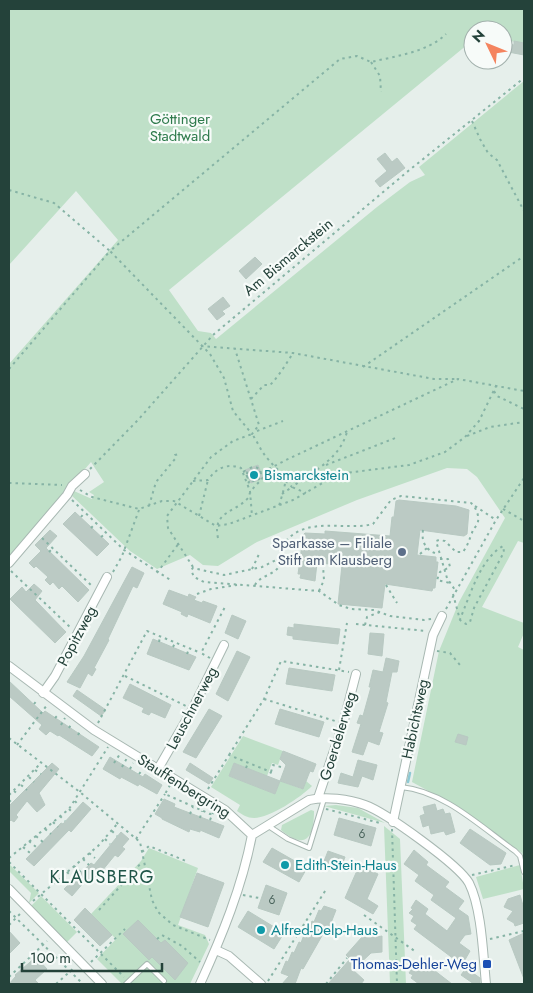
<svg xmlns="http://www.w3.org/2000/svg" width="533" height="993" font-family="Jost,sans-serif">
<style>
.green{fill:#bfe0c8}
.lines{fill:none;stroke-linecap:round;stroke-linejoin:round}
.stream{stroke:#8ec9d4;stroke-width:2.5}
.building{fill:#bbcac4;stroke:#b8c9c2}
.service-casing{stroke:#a8b8b2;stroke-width:6}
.minor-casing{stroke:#a8b8b2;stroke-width:10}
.path{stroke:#86b3a5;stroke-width:2;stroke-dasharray:2.5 4;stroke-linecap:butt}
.service{stroke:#fff;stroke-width:4}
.minor{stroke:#fff;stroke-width:8}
.culture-dot{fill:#0f9aa8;stroke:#f7fbf9;stroke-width:2}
.service-dot{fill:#5c6f8a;stroke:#f7fbf9;stroke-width:2}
.transit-dot{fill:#1a4fb4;stroke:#f7fbf9;stroke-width:2}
.labels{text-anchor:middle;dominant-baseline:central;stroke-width:4.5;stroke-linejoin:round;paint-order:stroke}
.number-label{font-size:12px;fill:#4a645c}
.park-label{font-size:15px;fill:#2d7a4b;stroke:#f7fbf9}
.street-label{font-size:15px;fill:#24423a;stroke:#f7fbf9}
.culture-label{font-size:15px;fill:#0d838f;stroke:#f7fbf9;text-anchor:start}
.service-label{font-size:15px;fill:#4e5e75;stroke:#f7fbf9;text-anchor:end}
.transit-label{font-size:15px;fill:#164399;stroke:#f7fbf9;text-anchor:end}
.quarter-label{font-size:18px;letter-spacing:1px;fill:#1f5548;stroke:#f7fbf9}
</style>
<rect width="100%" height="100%" fill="#e6efeb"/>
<path class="green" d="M9,9H524V43L503,40V30H473V40L169,290L198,331L211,333L216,339L377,207L410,182L425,175L419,167L524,81V543L518,541L482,607L524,623V633L518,647L524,650V858L522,853C486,827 451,803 412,782L439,651L459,602L505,518L477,477L467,469L447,468L357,500L257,542L218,566L203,565L190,555L157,569L130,551L71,495L74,491L92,499L94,495L89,492L104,482L91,462L9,558V364L118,240L76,191L9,265Z
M243,736L283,751L278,765L272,763L267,776L234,763L229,776L275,794L280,781L302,789L306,781L312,786C301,797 270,818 254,818C247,818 243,815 237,811L240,805L211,787Z
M336,805L358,808L385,823L324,806Z
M311,810L314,811C314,839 305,850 281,830L282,825Z
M384,826L400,839L406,984H390Z
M149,848L198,868L178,925L205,935L209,944L190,984H122L97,959L116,939L91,914L141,861Z
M9,864L39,893L29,903L31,893L9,871Z
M520,865L524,889L483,899L476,877Z
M41,896L77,932L67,942L31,906Z"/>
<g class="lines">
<path class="stream" d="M408,782L410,773"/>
</g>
<path class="building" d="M514,41L524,43V55L503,51V43L514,45Z
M385,153L392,162L397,158L405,168L380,187L375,181L387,171L377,159Z
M255,257L262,264L246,279L239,271Z
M223,297L230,306L222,311L225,314L217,320L208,309Z
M258,465L263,478L251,483L245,470Z
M399,500L456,506L469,510L467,534L464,536L420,530L417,555L436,557V562H438L435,588H433L432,591L385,584L382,608L338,604L342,565L317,563L315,581L300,578L301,574H298L300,560L303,535L305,533L325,534V531L390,536L392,517H394L396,501Z
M75,512L109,544L97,556L63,524Z
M50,530L57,536L46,548L89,590L78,602L62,586L59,589L53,582L50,585L45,580L48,577L36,566L34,568L29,563L41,551L35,545Z
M132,567L144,573L137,588L133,586L108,639L109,640L94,668L96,669L92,676L88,673L80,688L67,682L84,656Z
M34,584L42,591L35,600L66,632L55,643L10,599L22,587L26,592Z
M169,590L188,597L189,594L196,597L194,600L202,603L203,601L217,606L210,623L188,614L187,617L181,614L182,612L163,604Z
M232,615L246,621L238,639L225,633Z
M294,624L340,629L338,644L293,639V636L287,635L288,627L294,628Z
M370,633L384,634L382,656L368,654Z
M153,639L196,657L189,670L147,654Z
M237,651L250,657L228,701L216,694Z
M386,658L399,661L397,672H392L386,702L388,703L379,732L383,733L379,745L368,741L363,755L352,752L361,724L357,723L360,715L363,716L371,687H369L373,670L383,672Z
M289,668L335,675L332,691L286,684Z
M9,681L43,713L45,711L99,747L92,756L59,735L58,736L50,731L46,735L39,729L42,725L9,696Z
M130,684L171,705L165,718L151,712L149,715L142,712L144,708L123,698Z
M77,690L106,710L101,716L73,696Z
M209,709L222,716L196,758L183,752Z
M280,709L324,722L319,737L275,724Z
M458,734L468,737L466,745L455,742Z
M283,751L316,764L313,772L310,771L303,789L280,781L275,794L229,776L234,763L280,781L286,765L280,759Z
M110,757L143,777L145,774L162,785L157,794L139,784L138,786L121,777L120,779L103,769Z
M358,760L377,765L373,780L362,776L358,787L338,783L341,773L353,777Z
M52,763L59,769L39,793L45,805L37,812L27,801L16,815L18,817L14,822L11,820L9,822V806Z
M190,763L213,778L209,784L186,770Z
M164,799L175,804L174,807L224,826L219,838L200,830V832L190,829L189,832L162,819V818L155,814Z
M83,802L91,809L71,832L69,830L34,866L26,859L61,823L63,824Z
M435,804L437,811L443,809L445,814L450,813L455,832L446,835L444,831L431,834L429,825L423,827L420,816L425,814L423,807Z
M339,818L376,828L371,846L334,835Z
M470,829L506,853L501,864L490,865L460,843Z
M121,832L129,839L122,847L125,849L118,857L115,855L97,877L94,875L87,883L85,881L72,896L64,889L91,863L94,865Z
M272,848L307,868L299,882L263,862Z
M414,850L428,862L426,865L449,882L445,887L464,901L458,909L468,916L471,934L465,935L459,943L470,951L462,965L414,929L417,925L411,921L414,916L409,913L413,909L411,908L416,900L428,909L425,914L447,931L456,918L431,900L434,895L415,881L419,875L404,864Z
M328,851L345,857L340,870L323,864Z
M359,866L378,874L367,899L378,906L373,914L345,898Z
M197,873L224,883L208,927L180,917Z
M266,885L287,893L279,915L258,908Z
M520,895L524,909V923L515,926L514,923L507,919L513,911L504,907L508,899Z
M324,906L336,910L329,928L327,927L303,969L301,968L295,984H282L289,976L281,973L286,961L288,962L292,952L294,953L299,942L301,943L305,932H307L312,921L314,922L319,910L321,911Z
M85,908L112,935L100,946L74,920Z
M248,911L284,933L274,949L238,927Z
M138,920L161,943L165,940L188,963L175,980L152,957L149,960L123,934Z
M370,928H378L377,937L382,936V952L371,953L353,970L364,980L361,984H328L350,959L346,955Z
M9,931L20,943L9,954Z
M524,933V979L509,940Z
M36,957L47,969L35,980L39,984H9L16,976L15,975Z
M417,962L424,967L426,964L452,984H419L411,978L413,975L409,973Z
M466,968L480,978V984H474L461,975Z"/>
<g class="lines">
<g class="service-casing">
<path id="service" d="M401,787C444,791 481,827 515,851L520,856L524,872
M267,825L288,839L309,848L324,799
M126,984L147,964L164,981"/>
</g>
<g class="minor-casing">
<path id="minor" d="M9,563L67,495L72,486L85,474
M9,666L94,730L225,810L252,835
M43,693L55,676L107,577
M158,769L192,710L224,645
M318,798L343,724L356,674
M393,822L433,635L442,616
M252,835L309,800C325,796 349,799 365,805C385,812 459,865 469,883C482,909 483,955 486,984
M9,889L102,984
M216,950L229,956L261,984
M200,984C222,936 242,887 252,835"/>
</g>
<path class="path" d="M371,62L380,76L381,92
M472,121L480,139L488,153L497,160L524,211
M9,190L54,203L110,251L340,59L357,56L371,62C396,56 428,52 446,34
M201,346L293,353L434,379H456
M363,367L524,256
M9,369L110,251L210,354L224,378L233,411L252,434L259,425L235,349
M494,391L497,396L524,409
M251,399L264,385H270C279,376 286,364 293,353
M257,431L283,421
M467,436L490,427L524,422
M326,465L398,437
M247 474a7 7 0 1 1 14 0a7 7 0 1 1-14 0Z
M90,469L138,420L213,335L407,172L524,78
M252,469L256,480
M243,472L245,471L249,482L248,484
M247,477L266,470
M193,481L208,480C216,468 227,463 241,468L250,491L252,516
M286,481L292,487C313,471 339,460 347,432
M9,483L62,485
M80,490L92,497L139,509L162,501H174L216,526L229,524L293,500L338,474L409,465L445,452L465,437L479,421L496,386
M282,494L292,487L306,493
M72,500L124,550L172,581
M149,506L156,482L175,459V455L179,454
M475,506L496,520
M503,509L524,521
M199,516L208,480
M81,517L85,512
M91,528L96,523
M423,530C421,542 426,551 438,554
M101,537L106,533
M42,538L93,587
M218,538C212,511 235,513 248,498C250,496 249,493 251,491C257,483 263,480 267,470L286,460L458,379L524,391
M49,552L53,548
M420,554L427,548
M440,559H448L450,567L440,572L437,580L450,583
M193,567L168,528L167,516L211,457L233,441L252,434C257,441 261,451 267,458C288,483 289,471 279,506
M252,569L260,552
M11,571L71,628
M113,572L122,556L139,510
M157,573L179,543
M255,585C260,575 274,576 280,565L278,559
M386,585L397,603
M319,591L324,580L323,566
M197,594L211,589L237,585
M453,594L460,620L466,624L470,622L474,608L504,552L503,546C480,559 470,596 460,619
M446,609L496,520L524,478
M431,619L424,620L390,616L374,610L351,609L339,605L319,591L204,582L194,577L191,570L193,568L224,575L262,567L278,559C281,554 282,545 286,541C307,516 347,531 373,524L391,500L401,496L471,503C477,508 481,520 476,526C472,532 474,525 472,533C469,540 468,545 463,552H456L445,541L439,540L436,541L447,578L455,590
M356,624L426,631
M365,625L367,617L380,612
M159,642L160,637
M173,647L175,643
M437,651L450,653L460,665
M187,654L189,649
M210,658L201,653L226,605
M339,670L347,623
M125,676L186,706
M264,699L335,721
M34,704L38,699
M55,718L59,714
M98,723L147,631L201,653
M61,725L65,718
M69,728L72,723
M78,735L81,730
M9,738L81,793L140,842L152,900L158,912L173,925L210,940
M17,745L47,705
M229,755L264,699L281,661L349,672
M114,763L120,754
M122,767L127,758
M246,768L248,763
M130,769L133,763
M35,770L41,774
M271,772L273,765L281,767
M139,774L143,769
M29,777L34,782
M21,785L27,790
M170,785L165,794L210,814L215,813
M208,789L229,755L271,772L269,776
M14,791L19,795
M9,795L42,762
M9,800L12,803
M75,801L79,806
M69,809L73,813
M326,809L380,823
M190,814L193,807
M60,816L65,821
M200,818L202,811
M210,820L213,813
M53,822L58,827
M45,829L51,834
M392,829L397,984
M112,831L117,836
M36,836L44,843
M105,839L110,844
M136,839L165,794
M29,841L36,847
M23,847L30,853
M142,852L149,846L186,861
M89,853L95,858
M9,858L69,809L108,747
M83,859L89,865
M9,862L124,977
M74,866L82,873
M67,872L73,878
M472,875L516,865
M61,877L68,884
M243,895L259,898
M33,901L98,846L118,823
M99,910L142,862
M9,911L83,984
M364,915L416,952
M9,925L21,913
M157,939L162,935L182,946L200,962
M490,939L524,931
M91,962L125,929
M9,977L47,941
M268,981L327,888
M56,984L75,967
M326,984L347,958"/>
<use href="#service" class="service"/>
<use href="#minor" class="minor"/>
</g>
<g class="culture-dot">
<circle cx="254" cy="475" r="5"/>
<circle cx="285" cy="865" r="5"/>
<circle cx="261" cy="930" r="5"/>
</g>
<circle class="service-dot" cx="402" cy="552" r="5"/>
<rect class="transit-dot" x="482" y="959" width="10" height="10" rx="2.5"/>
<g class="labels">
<g class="number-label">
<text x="362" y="834">6</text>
<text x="272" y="900">6</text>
</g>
<g class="park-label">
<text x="180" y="119">Göttinger<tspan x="180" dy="17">Stadtwald</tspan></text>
</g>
<g class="street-label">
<text transform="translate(288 257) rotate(-40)">Am Bismarckstein</text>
<text transform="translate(77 636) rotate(-62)">Popitzweg</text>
<text transform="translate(192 708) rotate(-62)">Leuschnerweg</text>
<text transform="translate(415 719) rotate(-78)">Habichtsweg</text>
<text transform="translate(338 736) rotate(-73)">Goerdelerweg</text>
<text transform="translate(184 786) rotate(32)">Stauffenbergring</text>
</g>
<g class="culture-label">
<text x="264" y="475">Bismarckstein</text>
<text x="295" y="865">Edith-Stein-Haus</text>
<text x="271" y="930">Alfred-Delp-Haus</text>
</g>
<g class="service-label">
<text x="392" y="543">Sparkasse – Filiale<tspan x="392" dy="17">Stift am Klausberg</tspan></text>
</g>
<g class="transit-label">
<text x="477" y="964">Thomas-Dehler-Weg</text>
</g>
<g class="quarter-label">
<text x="102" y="877">KLAUSBERG</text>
</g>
</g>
<rect width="533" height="993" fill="none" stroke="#24423a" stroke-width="20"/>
<g transform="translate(488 45) rotate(313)"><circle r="24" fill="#f7fbf9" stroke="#a3b1ad"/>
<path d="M0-4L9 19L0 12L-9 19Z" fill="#f4845f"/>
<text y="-8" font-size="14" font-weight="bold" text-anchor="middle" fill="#24423a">N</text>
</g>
<path d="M22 963v8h140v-8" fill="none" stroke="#24423a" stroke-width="2.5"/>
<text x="30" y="963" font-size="15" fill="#24423a" stroke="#f7fbf9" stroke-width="4" paint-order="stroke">100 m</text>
</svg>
